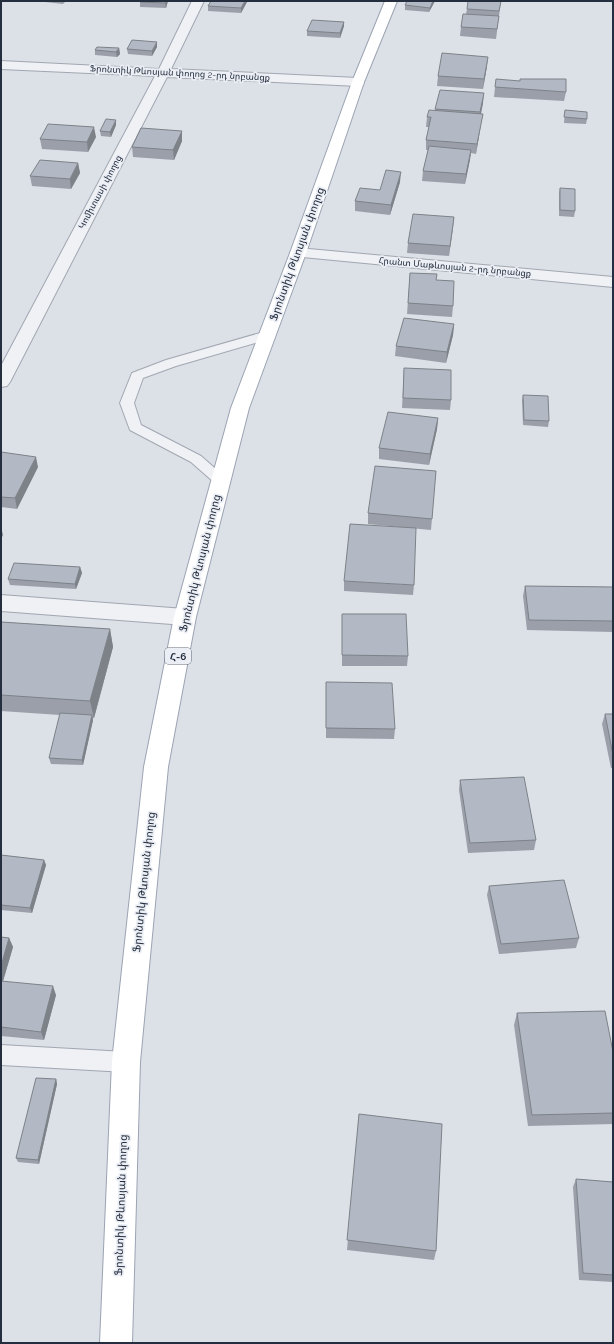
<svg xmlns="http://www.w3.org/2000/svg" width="614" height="1344" font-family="Raleway,'Noto Sans Armenian',sans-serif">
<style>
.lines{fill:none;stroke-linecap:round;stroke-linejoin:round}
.lane-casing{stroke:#a1a7b1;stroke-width:2}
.street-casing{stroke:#a1a7b1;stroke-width:2}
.primary-casing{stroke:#9ba4b3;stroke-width:2}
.lane{fill:#eff1f5;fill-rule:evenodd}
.street{fill:#eff1f5;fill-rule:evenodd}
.primary{fill:#fff;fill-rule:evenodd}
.wall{fill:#9a9fa9}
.shaded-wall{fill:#7d8289}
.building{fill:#b3b9c4;stroke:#7d8289}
.labels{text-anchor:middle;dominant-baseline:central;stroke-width:3.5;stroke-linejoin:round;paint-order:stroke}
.far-street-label{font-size:9px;fill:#252e3e;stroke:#ebeff5}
.shield{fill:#ebeff5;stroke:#606875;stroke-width:1}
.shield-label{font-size:10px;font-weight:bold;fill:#252e3e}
.street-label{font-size:11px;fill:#252e3e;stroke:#ebeff5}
</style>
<rect width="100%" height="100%" fill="#dce0e7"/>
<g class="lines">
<g class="lane-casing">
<path id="lane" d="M267,331L272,332L274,335L272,338L176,366L143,378L134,403L141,425L201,456L226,478L228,481L226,484L221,486L216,484L191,462L130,430L120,403L132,373L166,360Z
M1,1045L126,1052L134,1055L137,1062L134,1069L126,1072L1,1065Z"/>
</g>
<g class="street-casing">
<path id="street" d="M192,1H204L171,69L358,78L363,79L364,82L363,85L358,86L167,77L10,382L7,386L1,387V366L155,76L1,69V61L159,69Z
M298,248L613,277V287L292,256L290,253L292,250Z
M1,595L185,609L192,612L196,617L192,622L185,625L1,611Z"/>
</g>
<g class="primary-casing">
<path id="primary" d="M385,1H397L364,82L306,253L249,408L196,617L168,767L140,1062L132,1343H100L112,1062L144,767L174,617L231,408L290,253L352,82Z"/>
</g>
<use href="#lane" class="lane"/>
<use href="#street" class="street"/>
<use href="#primary" class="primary"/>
</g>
<path class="wall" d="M44,1H66L63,4L45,2Z
M168,1L166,8L140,7V2Z
M211,1H247V2L241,13L208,11V6Z
M435,1L429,12L405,10V5Z
M501,1L496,39L460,36L461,27L466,14L467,9Z
M344,22V26L340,38L307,36V31Z
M157,42V47L152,56L128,54L127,49Z
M119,48L120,54L117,57L95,55V50Z
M487,66L483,89L437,86L438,76Z
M496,79L566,92L564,101L494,97Z
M483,103L481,114H483L481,124L476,154L471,153L465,184L422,181L423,171L428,150H426V140L429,127H426L427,117L435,110V109Z
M565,110L587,119L586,124L564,123Z
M116,120V125L111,137L101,136L100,131Z
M182,131V141L174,160L133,157L132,147Z
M96,137L88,152L42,149L40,139Z
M78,163L80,173L71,189L32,186L30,176Z
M400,182L390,215L355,211V201L380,190Z
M560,188L575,211L574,217L559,216V193Z
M454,217L449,256L407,253L408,243Z
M410,273L436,280L453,306L452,317L407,314Z
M454,324L453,335L446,363L395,356L396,346Z
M404,368L451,400L450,410L402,408Z
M523,395L549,421L548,427L523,425L522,400Z
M438,418L437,429L429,465L379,459V448Z
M1,452L38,467L17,509L1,507Z
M436,471L431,530L368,524V513Z
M80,567L82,573L76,589L10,585L8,579Z
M344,581L414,585L413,595L344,591Z
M525,586L613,587V632L527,630L523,596Z
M342,614L408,656L407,666H342Z
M1,622L110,629L113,647L94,718H93V720L83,765L51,764L49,758L60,715L1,711Z
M326,682L395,729L394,739L326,738Z
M605,714H613V768H611L602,724Z
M460,780L536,840L534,850L468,853L459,790Z
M1,855L44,860L46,865L32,913L1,910Z
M489,886L579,938L576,948L499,954L487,895Z
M1,937L9,938L13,947L3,981L56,995L44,1040L1,1036Z
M517,1013L613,1052V1124L528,1126L514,1025Z
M56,1079L57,1084L39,1164L18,1162L16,1158Z
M359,1114L436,1251L434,1260L347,1250Z
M576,1179L613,1182V1282L579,1280L573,1187Z"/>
<path class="shaded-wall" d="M166,1H168L166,8L165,3Z
M245,1H247V2L241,13V8Z
M433,1H435L429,12L430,8Z
M344,22V26L340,38V33Z
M157,42V47L152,56V51Z
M119,48L120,54L117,57L116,52Z
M488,57L487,66L483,89L484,79Z
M484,93L483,103L479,122L480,112Z
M483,114L481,124L476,154L477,144Z
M116,120V125L111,137L110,132Z
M94,127L96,137L88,152L87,142Z
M182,131V141L174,160L173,150Z
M471,150L470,160L465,184L466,174Z
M78,163L80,173L71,189L70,179Z
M401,172L400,182L390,215L391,205Z
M454,217L453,228L449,256L450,246Z
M454,324L453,335L446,363L447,352Z
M438,418L437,429L429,465L430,454Z
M36,457L38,467L17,509L15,498Z
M1,527L3,535L1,539Z
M80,567L82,573L76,589L75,584Z
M110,629L113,647L94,718L90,701Z
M92,715L93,720L83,765L82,760Z
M44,860L46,865L32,913L30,908Z
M9,938L13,947L1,988V966Z
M53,986L56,995L44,1040L41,1032Z
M56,1079L57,1084L39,1164L38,1160Z"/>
<path class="building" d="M140,1H166L165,3L140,2Z
M211,1H245L241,8L208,6Z
M407,1H433L430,8L405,5Z
M468,1H501L499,11L467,9Z
M463,14L499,16L497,29L461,27Z
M312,20L344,22L340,33L307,31Z
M132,40L157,42L152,51L127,49Z
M97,47L119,48L116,52L95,50Z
M442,53L488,57L484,79L438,76Z
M496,79L520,81V79H566V92L495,87Z
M440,90L484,93L480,112L435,109Z
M429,110L483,114L477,144L426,140L431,117H427Z
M565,110L587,112V119L564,117Z
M106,119L116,120L110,132L100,131Z
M48,124L94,127L87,142L40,139Z
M141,128L182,131L173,150L132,147Z
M429,146L471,150L466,174L423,171Z
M40,160L78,163L70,179L30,176Z
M386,170L401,172L391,205L355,201L360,188L380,190Z
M560,188L575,189V211L560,210Z
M413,214L454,217L450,246L408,243Z
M410,273L437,274L436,280L454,281L453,306L408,303Z
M404,318L454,324L447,352L396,346Z
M404,368L451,370V400L403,398Z
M523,395L548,396L549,421L524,420Z
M388,412L438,418L430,454L379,448Z
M1,452L36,457L15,498L1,497Z
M375,466L436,471L432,519L368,513Z
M350,524L416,528L414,585L344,581Z
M14,563L80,567L75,584L8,579Z
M525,586L613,587V621L529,620Z
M342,614H406L408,656L342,655Z
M1,622L110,629L90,701L1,695Z
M326,682L392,683L395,729L326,728Z
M60,713L92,715L82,760L49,758Z
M605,714H613V755Z
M524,777L536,840L470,843L460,780Z
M1,855L44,860L30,908L1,905Z
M564,880L579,938L501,944L489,886Z
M1,937L9,938L1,966Z
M1,981L53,986L41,1032L1,1027Z
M605,1011L613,1052V1113L532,1115L517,1013Z
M36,1078L56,1079L38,1160L16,1158Z
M359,1114L442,1124L436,1251L347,1240Z
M576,1179L613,1182V1275L583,1273Z"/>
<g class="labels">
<g class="far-street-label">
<text transform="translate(180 73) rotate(3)">Ֆրոնտիկ Թևոսյան փողոց 2-րդ նրբանցք</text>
<text transform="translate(100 192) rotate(-62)">Կոմիտասի փողոց</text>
<text transform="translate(455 267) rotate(5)">Հրանտ Մաթևոսյան 2-րդ նրբանցք</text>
</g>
<rect class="shield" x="165" y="648" width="26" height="16" rx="3"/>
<g class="shield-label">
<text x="178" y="656">Հ-6</text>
</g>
<g class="street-label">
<text transform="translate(297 254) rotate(-70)">Ֆրոնտիկ Թևոսյան փողոց</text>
<text transform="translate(200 563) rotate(-76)">Ֆրոնտիկ Թևոսյան փողոց</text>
<text transform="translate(144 882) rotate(-84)">Ֆրոնտիկ Թևոսյան փողոց</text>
<text transform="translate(121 1205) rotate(-88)">Ֆրոնտիկ Թևոսյան փողոց</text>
</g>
</g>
<rect width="614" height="1344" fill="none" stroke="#252e3e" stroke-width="4"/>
</svg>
